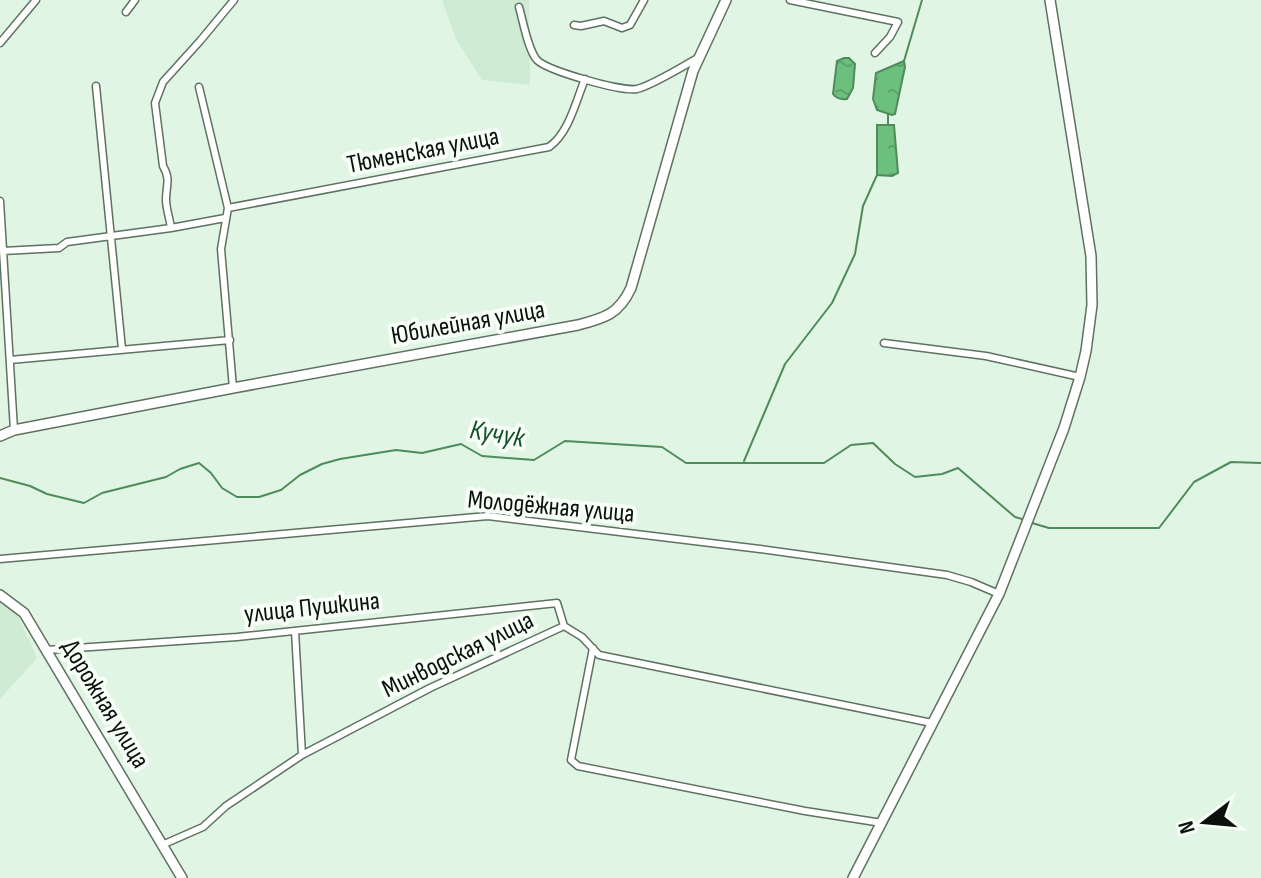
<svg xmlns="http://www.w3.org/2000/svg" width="1261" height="878" font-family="'Sofia Sans Condensed',sans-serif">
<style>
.built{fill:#cfebd3}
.water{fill:url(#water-ripples);stroke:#4f8b5b;stroke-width:2}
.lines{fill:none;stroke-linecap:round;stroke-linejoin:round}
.stream{stroke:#4f8b5b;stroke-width:2}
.street-casing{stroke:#5f7161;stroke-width:9}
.secondary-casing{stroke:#5f7161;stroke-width:12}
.street{stroke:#fff;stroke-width:6}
.secondary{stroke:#fff;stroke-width:9}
.labels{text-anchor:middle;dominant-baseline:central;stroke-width:8;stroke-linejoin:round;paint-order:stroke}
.street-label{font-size:26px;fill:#0a110c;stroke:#f6fef7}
.water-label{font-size:28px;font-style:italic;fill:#145026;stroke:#f6fef7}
</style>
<defs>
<pattern id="water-ripples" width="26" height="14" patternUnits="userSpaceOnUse" patternTransform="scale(2)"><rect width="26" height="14" fill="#6cbf7d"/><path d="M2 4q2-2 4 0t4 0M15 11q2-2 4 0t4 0" fill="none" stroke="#5ca36b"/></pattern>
</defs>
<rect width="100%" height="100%" fill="#e0f5e3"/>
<path class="built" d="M442,0H529L530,85L482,80L456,39Z
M0,603L18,616L37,658L0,699Z"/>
<path class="water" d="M844,58H849L855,64L853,88L847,99C841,100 837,99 833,94L837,61Z
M904,61L905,67L895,114L892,115L877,110L873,99L876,73Z
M877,125H894L898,173L892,176L877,175Z"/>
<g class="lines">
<path class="stream" d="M904,61L922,0
M888,114V125
M744,461L785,364L832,303L855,254L863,206L877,175
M0,478L30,486L47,494L84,503L102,493L166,477L180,469L199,463L211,473L222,488L237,497H259L281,490L300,475L322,464L340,459L396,450L422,453L461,444L482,456L534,460L565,441L662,447L686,463H824L851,445L873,443L895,464L915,477L942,474L958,468L1015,517L1022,519
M1032,523L1049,528H1159L1194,482L1231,462L1261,463"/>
<g class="street-casing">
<path id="street" d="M790,0L898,22L890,37L875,53
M519,7C523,21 528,50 537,60C548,71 622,92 637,89C653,85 683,66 698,58
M126,12L135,0
M574,25L581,26L604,21L622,28L630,25L644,0
M0,43L36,0
M96,86L122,349
M199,87L228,208L221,249L233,388
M0,201L14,430
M228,208L549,147C569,133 576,101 585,79
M171,228C170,219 166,209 166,200C166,185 171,180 163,166L155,103L163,82L200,41L234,0
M3,251L59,248L67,242L171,228L225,218
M884,343L986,356L1080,377
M10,360L230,340
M0,559L488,516L760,549L947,575L971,582L999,594
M564,626L582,637L599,655L932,723
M295,631L302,755
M593,648L571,760L578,766L805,811L882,823
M47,650L237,637L557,603L564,626
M162,845L203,827L226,806L302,755L430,688L564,626"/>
</g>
<g class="secondary-casing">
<path id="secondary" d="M0,436L14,430L233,388L578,325C605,318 619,314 631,288L693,71L726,0
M0,595L24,613L182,878
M853,878L999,594L1064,428L1080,377L1086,351L1092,305L1091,256L1050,0"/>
</g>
<use href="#street" class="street"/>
<use href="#secondary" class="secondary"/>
</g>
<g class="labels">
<g class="street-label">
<text transform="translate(423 151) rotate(-11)">Тюменская улица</text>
<text transform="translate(468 323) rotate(-10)">Юбилейная улица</text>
<text transform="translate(551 507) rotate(5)">Молодёжная улица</text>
<text transform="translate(312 608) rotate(-6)">улица Пушкина</text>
<text transform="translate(458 655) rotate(-26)">Минводская улица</text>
<text transform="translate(105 704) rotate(59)">Дорожная улица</text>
</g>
<g class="water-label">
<text transform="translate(497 434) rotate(10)">Кучук</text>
</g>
</g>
<g transform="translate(1205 822) rotate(254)" stroke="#f6fef7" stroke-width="6" paint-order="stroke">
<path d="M0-6L14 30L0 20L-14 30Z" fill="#0a110c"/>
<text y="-12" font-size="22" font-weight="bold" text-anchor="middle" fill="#0a110c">N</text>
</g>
</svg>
